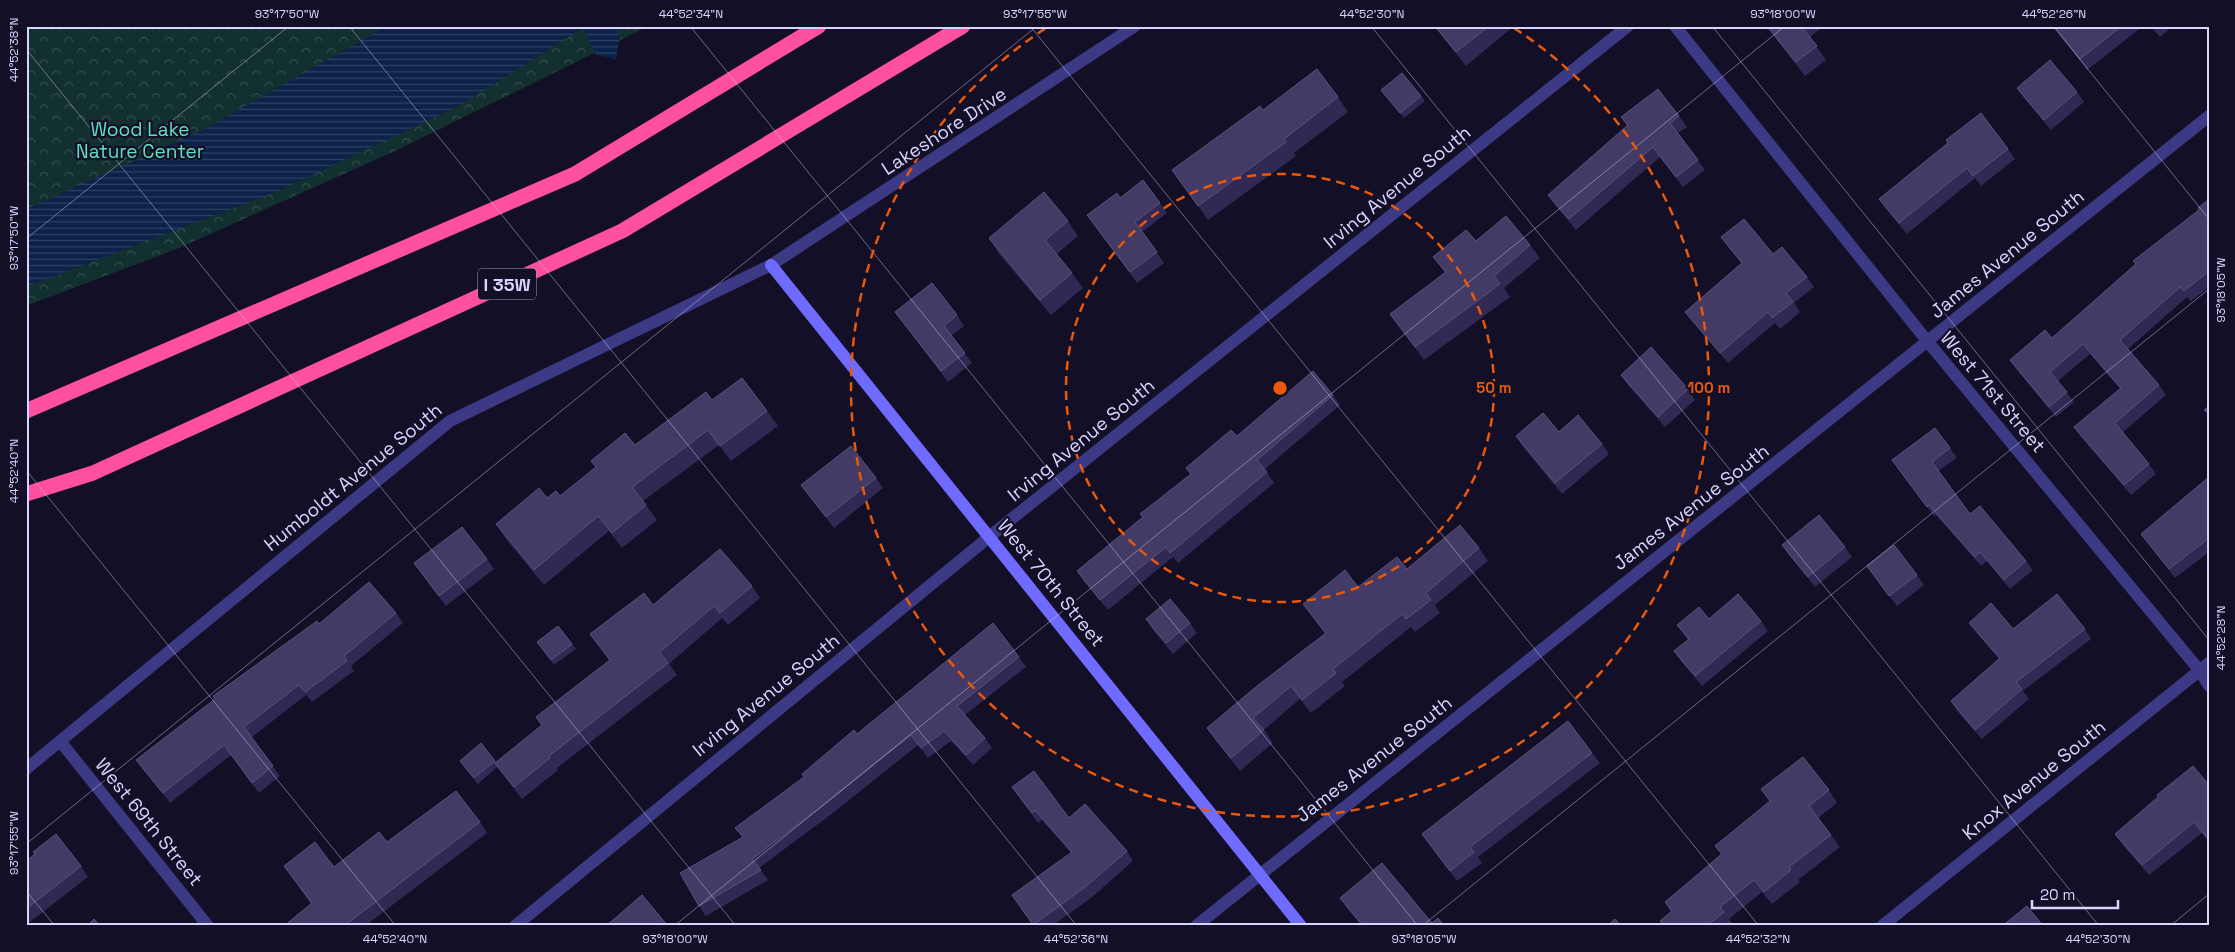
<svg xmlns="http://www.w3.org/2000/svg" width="2235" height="952" font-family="'Space Grotesk',sans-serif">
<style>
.forest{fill:url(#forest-crowns)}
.water{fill:url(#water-rules)}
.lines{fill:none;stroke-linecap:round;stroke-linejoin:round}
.street{stroke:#3d3a85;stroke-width:12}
.secondary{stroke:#6f6bff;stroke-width:12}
.highway{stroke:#ff4fa3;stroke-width:15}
.wall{fill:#312854}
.building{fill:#433a66;stroke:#5a527e}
.ticks{fill:none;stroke:#d9d4ff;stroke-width:1;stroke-opacity:0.45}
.ring{fill:none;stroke:#e8590c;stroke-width:2.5;stroke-dasharray:9 6}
.labels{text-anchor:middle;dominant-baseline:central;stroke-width:4.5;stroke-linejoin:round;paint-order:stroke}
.shield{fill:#130f26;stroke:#9e99be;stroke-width:1}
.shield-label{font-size:18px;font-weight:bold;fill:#d9d4ff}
.park-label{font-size:19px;fill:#5fe0c0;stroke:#130f26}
.street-label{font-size:19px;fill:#d9d4ff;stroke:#130f26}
.centre{fill:#e8590c;stroke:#130f26;stroke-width:2.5}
.ring-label{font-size:15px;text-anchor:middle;font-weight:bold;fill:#e8590c;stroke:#130f26;stroke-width:4.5;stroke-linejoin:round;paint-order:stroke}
.neatline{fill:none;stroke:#d9d4ff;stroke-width:2}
.ticks-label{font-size:12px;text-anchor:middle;fill:#d9d4ff}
</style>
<defs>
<pattern id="forest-crowns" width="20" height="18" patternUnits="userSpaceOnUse" patternTransform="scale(1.25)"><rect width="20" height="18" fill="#12302f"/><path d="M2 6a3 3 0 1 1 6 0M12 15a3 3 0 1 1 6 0" fill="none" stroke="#344d4e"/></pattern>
<pattern id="water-rules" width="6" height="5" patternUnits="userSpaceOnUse" patternTransform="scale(1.25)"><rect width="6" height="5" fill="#0c2248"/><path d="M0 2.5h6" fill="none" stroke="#2f4163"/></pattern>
</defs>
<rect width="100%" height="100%" fill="#130f26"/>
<path class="forest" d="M26,26H649L395,151L179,248L26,306Z"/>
<path class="water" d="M387,26H614L620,36L616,59L596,55L583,28L459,106L278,191L26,287V209L203,130Z"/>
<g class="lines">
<path class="street" d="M1675,26L1928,342L2200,671L2209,686
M60,741L208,926
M26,769L450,421L771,265L1135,26
M515,926L989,537L1628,26
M1196,926L2209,116
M1882,926L2209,663"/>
<path class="secondary" d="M771,265L1301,926"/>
<path class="highway" d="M26,411L575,174L819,26
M26,494L93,473L622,231L963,26"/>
</g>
<path class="wall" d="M1434,26H1514L1466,66Z
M1766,26H1824L1810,37L1826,60L1805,76Z
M2054,26H2135L2138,30L2087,70Z
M2150,26H2173L2160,37Z
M2017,88L2077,92L2084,102L2051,130L2024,98Z
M1381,90L1421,96L1425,101L1404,118Z
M1338,97L1348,112L1294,153L1296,156L1208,220L1172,170L1263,110Z
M1679,116L1687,127L1678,133L1705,170L1683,187L1660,157L1576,230L1555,205L1548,195L1627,126L1621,117Z
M1948,143L2008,149L2015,159L1981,186L1975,178L1907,234L1887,210L1879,199Z
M1143,180L1167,213L1142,232L1164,263L1137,283L1095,226L1120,198Z
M2209,199V287L2191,301L2187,297L2128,349L2159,385L2166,395L2123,432L2149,464L2156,474L2131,495L2081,437L2074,427L2120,389L2090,354L2058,381L2074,402L2056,417L2017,370L2010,360L2052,338L2199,210Z
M1068,221L1078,236L1057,254L1072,273L1083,288L1051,315L999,254L989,238Z
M1721,237L1773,254L1807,277L1814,287L1794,303L1800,312L1780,329L1775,323L1728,363L1693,322L1685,312L1742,264Z
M1476,241L1530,245L1540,258L1504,288L1510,297L1424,360L1390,314L1445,273L1433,257Z
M895,312L957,315L964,326L951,336L972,363L948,382Z
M1621,375L1688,389L1695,400L1665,427L1628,385Z
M1333,395L1340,405L1265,469L1274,483L1178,563L1173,557L1108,610L1084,581L1077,571L1143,517L1191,474L1186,468L1237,436Z
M712,400L767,411L778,426L731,461L719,445L643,501L657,520L622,548L609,531L544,585L506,539L496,524L547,498L560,496L635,445Z
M1559,432L1602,444L1609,454L1562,494L1523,447L1516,436Z
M1950,448L1957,458L1938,471L1970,514L2026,561L2033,570L2010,589L1987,561L1981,566L1936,515L1934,516L1898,469Z
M2209,477V552L2175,578L2141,534Z
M876,478L883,488L834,528L801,485Z
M1782,545L1845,547L1852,557L1815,587L1789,555Z
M1479,548L1488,561L1435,605L1440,613L1415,632L1411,627L1342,682L1345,686L1311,713L1300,699L1264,730L1273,743L1240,771L1216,741L1207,728L1325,634L1303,604L1358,587L1407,569Z
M487,559L494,569L446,606L414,563Z
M1867,566L1917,575L1924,585L1897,606Z
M752,586L760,598L728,625L722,618L669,664L677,675L557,768L558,770L522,799L497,767L478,784L460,761L481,743L496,762L542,726L536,717L610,661L590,634L653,605Z
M396,613L403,623L351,666L354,671L312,702L306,695L252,737L280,776L259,793L231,755L170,803L136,760L319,624Z
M1146,619L1190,623L1197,633L1173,654L1153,630Z
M1709,619L1761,621L1768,631L1702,686L1681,661L1674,651L1688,640L1677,625Z
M1969,623L2013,629H2085L2091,639L2023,691L2029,699L1982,739L1957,711L1951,701L1999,659L1976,632Z
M558,626L576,649L554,665L537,642Z
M1019,657L1026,667L965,715L985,738L992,748L973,765L951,741L928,758L918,745L833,813L759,868L768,880L706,916L699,906L742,837L804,777L857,734Z
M1592,753L1600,763L1478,857L1482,863L1457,881L1422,834Z
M2209,785V842L2202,833L2149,875L2122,844L2115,834Z
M1012,787L1069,818L1127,851L1133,861L1091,898L1052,926H1034L1012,895L1071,853L1042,820L1038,823Z
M1761,789L1829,790L1837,803L1818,818L1840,847L1798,880L1800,882L1772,904L1762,892L1729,919L1732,924L1730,926H1664L1660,921L1671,912L1665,902L1721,854L1715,846L1770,802Z
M480,822L487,833L365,926H284L311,904L284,866L334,867L387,842Z
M26,861L81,866L88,877L26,925Z
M1340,898L1432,923L1444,926H1362L1347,908Z"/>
<path class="building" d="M1435,26H1489L1456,52Z
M1767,26H1801L1817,46L1796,62Z
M2054,26H2122L2080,59Z
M2050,60L2077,92L2044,120L2017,88Z
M1317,69L1338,97L1284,139L1286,142L1198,206L1172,170L1260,106L1263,110Z
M1402,73L1421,96L1400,113L1381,90Z
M1658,89L1679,116L1670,123L1698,160L1676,177L1653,147L1569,219L1548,195L1628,125L1621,117Z
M1981,113L2008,149L1973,176L1967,168L1899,223L1879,199L1948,143L1946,140Z
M1143,180L1160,203L1135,222L1157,252L1130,272L1087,215L1117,193L1120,198Z
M1044,192L1068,221L1045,240L1072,273L1040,300L989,238Z
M2209,199V273L2208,272L2184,291L2180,287L2120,340L2159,385L2115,423L2149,464L2124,485L2074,427L2121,388L2083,344L2050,372L2067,392L2049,407L2010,360L2045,330L2052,338L2136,264L2133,261L2199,210L2198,208Z
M1506,216L1530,245L1494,276L1500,284L1415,347L1390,314L1446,272L1433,257L1466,230L1476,241Z
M1744,219L1773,254L1782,247L1807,277L1786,293L1793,302L1772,318L1768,312L1720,353L1685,312L1742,263L1721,237Z
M932,283L957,315L944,326L965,353L941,371L895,312Z
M1651,347L1688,389L1658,417L1621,375Z
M1313,371L1333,395L1257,460L1267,472L1170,553L1166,547L1100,600L1077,571L1143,517L1140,514L1191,474L1186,468L1231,430L1237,436Z
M742,378L767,411L720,446L708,430L632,487L646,505L612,533L598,516L534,570L496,524L539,488L547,498L556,491L560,496L596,467L591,461L625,433L635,445L706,392L712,400Z
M2209,406V414L2204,410Z
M1543,413L1559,432L1578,415L1602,444L1555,483L1516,436Z
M1935,428L1950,448L1932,462L1970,514L1980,506L2026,561L2004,580L1980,552L1975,557L1929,505L1927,507L1892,460Z
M851,446L876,478L826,517L801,485Z
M2209,477V538L2169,569L2141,534Z
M1819,515L1845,547L1808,577L1782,545Z
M1460,525L1479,548L1426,593L1431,600L1406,619L1402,614L1333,669L1336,673L1302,700L1291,686L1253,718L1264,730L1231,758L1207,728L1257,686L1326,633L1303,604L1345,570L1358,587L1397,557L1407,569Z
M462,527L487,559L439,596L414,563Z
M1894,545L1917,575L1889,596L1867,566Z
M720,549L752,586L720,613L714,606L660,652L668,663L549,756L550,758L514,787L495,763L542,725L536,717L610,660L590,634L644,593L653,605Z
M369,582L396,613L344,656L347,661L305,692L299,685L244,727L273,766L252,783L224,745L163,793L136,760L215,699L213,696L317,621L319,624Z
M1738,594L1761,621L1695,676L1674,651L1689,639L1677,625L1699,607L1709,619Z
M2057,594L2085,629L2016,682L2022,689L1975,730L1951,701L2000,658L1969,623L1991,603L2013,629Z
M1170,599L1190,623L1166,643L1146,619Z
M993,623L1019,657L957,706L985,738L966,755L944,731L921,748L911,735L826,803L752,859L761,870L699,906L680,873L743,837L735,828L804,777L802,774L854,730L857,734Z
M558,626L572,644L551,660L537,642Z
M1568,721L1592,753L1470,847L1474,852L1450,871L1422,834Z
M481,743L495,761L474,778L460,761Z
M1803,757L1829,790L1809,806L1831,835L1789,867L1791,870L1764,892L1754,880L1720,907L1724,912L1707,926H1664L1660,921L1672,911L1665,902L1722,854L1715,846L1770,801L1761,789Z
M2193,766L2209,785V840L2194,822L2142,865L2115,834L2158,797L2157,795Z
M1034,771L1069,818L1085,804L1127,851L1084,888L1033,925L1012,895L1072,852L1035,810L1032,813L1012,787Z
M456,791L480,822L344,926H284L312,903L284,866L315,842L334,867L379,832L387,842Z
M56,834L81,866L26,909V861L35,854L33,852Z
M1382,863L1432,923L1438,918L1444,926H1381L1379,924L1376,926H1363L1340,898Z
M642,895L668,926H606Z
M2027,906L2043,926H2002Z
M94,919L100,926H87Z
M1615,919L1621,926H1607Z"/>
<path class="ticks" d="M349,26L1077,926M690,26L1418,926M1030,26L1759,926M1371,26L2099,926M1712,26L2209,640M2053,26L2209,219M26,49L736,926M26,239L289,26M26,470L396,926M26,844L1037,26M26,891L55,926M674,926L1785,26M1422,926L2209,289M2170,926L2209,894"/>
<g class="ring">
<circle cx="1280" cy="388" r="214"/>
<path d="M1514 28A429 429 0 1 1 1046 28"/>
</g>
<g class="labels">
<rect class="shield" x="478" y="268.5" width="58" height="31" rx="4"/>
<g class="shield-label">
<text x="507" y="284">I 35W</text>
</g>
<g class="park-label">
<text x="140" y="129">Wood Lake<tspan x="140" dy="22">Nature Center</tspan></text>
</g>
<g class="street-label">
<text transform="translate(944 131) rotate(-33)">Lakeshore Drive</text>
<text transform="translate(1397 187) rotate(-39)">Irving Avenue South</text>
<text transform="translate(2007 254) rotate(-39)">James Avenue South</text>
<text transform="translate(1993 392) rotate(50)">West 71st Street</text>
<text transform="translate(1081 440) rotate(-39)">Irving Avenue South</text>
<text transform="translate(353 477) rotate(-39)">Humboldt Avenue South</text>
<text transform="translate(1691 507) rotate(-38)">James Avenue South</text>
<text transform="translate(1051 583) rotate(51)">West 70th Street</text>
<text transform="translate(766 695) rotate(-39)">Irving Avenue South</text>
<text transform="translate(1374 759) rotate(-38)">James Avenue South</text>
<text transform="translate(2034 780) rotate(-39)">Knox Avenue South</text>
<text transform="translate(149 822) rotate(51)">West 69th Street</text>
</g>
</g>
<circle cx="1280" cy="388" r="8" class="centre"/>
<g class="ring-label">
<text x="1494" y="393">50 m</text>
<text x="1709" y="393">100 m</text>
</g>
<rect width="2235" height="952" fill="none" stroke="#130f26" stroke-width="55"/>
<path d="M2032 900v8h86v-8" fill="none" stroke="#d9d4ff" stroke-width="2.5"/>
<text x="2040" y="900" font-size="15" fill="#d9d4ff" stroke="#130f26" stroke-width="4" paint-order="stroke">20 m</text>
<rect x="28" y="28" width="2180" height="896" class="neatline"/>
<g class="ticks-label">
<text x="287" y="18">93°17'50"W</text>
<text x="691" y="18">44°52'34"N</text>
<text x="1035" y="18">93°17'55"W</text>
<text x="1372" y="18">44°52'30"N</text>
<text x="1783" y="18">93°18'00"W</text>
<text x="2054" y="18">44°52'26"N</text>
<text transform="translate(14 50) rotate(-90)" y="4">44°52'38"N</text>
<text transform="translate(14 238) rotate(-90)" y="4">93°17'50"W</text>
<text transform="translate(2221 290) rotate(-90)" y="4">93°18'05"W</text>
<text transform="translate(14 471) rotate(-90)" y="4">44°52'40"N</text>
<text transform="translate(2221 638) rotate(-90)" y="4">44°52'28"N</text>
<text transform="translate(14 843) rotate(-90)" y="4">93°17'55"W</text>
<text x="395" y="943">44°52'40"N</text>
<text x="675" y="943">93°18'00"W</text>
<text x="1076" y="943">44°52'36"N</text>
<text x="1424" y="943">93°18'05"W</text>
<text x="1758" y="943">44°52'32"N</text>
<text x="2098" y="943">44°52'30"N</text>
</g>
</svg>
